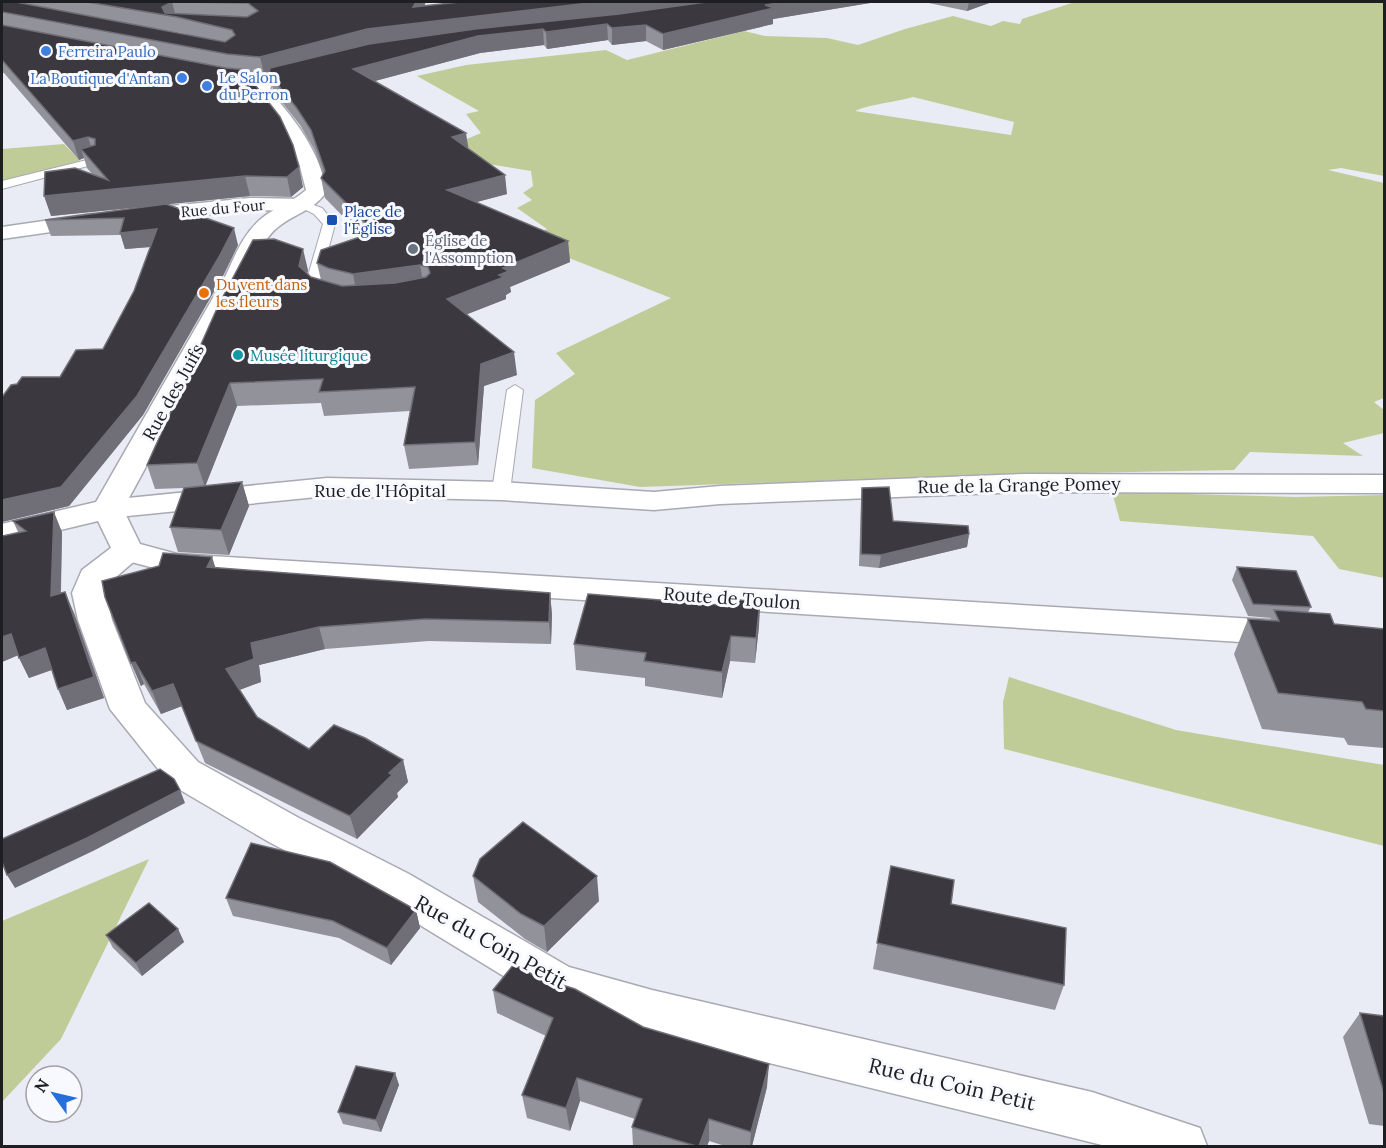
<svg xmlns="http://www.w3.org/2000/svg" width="1386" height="1148" font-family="Lora,serif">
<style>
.green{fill:#c0cc98;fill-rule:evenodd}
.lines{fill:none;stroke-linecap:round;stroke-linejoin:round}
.lane-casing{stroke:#a8aab3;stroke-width:2}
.street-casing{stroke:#a8aab3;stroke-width:3}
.secondary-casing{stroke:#a8aab3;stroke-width:3}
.lane{fill:#fff;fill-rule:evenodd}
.street{fill:#fff;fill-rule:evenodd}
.secondary{fill:#fff;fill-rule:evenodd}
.wall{fill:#92929a;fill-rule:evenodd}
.shaded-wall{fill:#706e76}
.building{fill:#3b383f;stroke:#706e76;stroke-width:1.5}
.shop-dot{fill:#3f7fe0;stroke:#f8f9ff;stroke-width:2}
.transit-dot{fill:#1a4fb4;stroke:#f8f9ff;stroke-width:2}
.worship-dot{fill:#6b7280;stroke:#f8f9ff;stroke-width:2}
.food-dot{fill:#e8710a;stroke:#f8f9ff;stroke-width:2}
.culture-dot{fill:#0f9aa8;stroke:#f8f9ff;stroke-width:2}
.labels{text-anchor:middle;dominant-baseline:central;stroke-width:6;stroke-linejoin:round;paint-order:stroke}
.far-shop-label{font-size:15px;fill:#366cbe;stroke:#f8f9ff;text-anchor:start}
.far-street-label{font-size:15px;fill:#1d1e21;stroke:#f8f9ff}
.far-transit-label{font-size:15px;fill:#164399;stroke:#f8f9ff;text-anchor:start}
.far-worship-label{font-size:15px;fill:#5b616d;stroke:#f8f9ff;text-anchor:start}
.far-food-label{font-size:15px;fill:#c56008;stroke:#f8f9ff;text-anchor:start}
.far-culture-label{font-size:15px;fill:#0d838f;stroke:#f8f9ff;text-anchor:start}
.street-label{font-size:18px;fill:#1d1e21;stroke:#f8f9ff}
.near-street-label{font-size:21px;fill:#1d1e21;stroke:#f8f9ff}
</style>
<rect width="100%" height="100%" fill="#eaecf5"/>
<path class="green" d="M1075,2H1384V176L1341,168L1328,170L1384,183V398L1374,402L1384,410V433L1343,443L1363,456L1250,452L1234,470L1029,474L640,487L532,468L535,400L575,374L556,353L671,298L523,240L547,229L517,208L532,200L523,193L533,186L531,171L482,163L455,144L481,133L466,114L479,111L417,76L466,65L606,50L627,60L744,31L765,36L827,38L858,45L905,29L953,16L991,26L1003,21L1020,24L1022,19ZM913,97L1014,122L1011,135L855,111C874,103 893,103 913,97Z
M64,144L80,161L2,181V149Z
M1112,492L1296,497L1384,495V578L1339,569L1313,536L1120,521Z
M1009,677L1176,730L1384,765V846L1004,749L1003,702Z
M149,859L61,1039L2,1102V921Z"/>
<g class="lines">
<g class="lane-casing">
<path id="lane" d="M95,158L99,159V163L2,189V181Z
M302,201L322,208L335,224L319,285L331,296L329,299H319L305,286L323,224L314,214L296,205L298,202Z
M515,385L523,390L510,491L507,495H495L492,491L507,390Z"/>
</g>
<g class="street-casing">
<path id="street" d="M250,198L302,199L309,201L313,205L309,209L302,211L250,210L140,221L132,220L129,215L132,210L140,209Z
M92,214L100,215L103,220L100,225L2,239V227Z
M1025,474L1384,475V493L1025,492L720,504L654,510L501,500L327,496L108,518L97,516L93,509L97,502L108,500L327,478L501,482L654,492L720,486Z
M127,541L138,544L143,551L138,558L109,583L106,593L112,620L145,703L198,762L299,818L409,874L569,967L652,990L1092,1092L1200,1128L1207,1146H1106L652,1034L541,999L379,900L269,842L170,784L110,709L78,620L72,593L82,570L116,544Z"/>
</g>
<g class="secondary-casing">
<path id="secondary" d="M206,69L270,77L273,81L270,89L271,92C298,124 318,149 327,191C316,208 298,213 282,224C264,236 258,256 250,275L123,509L140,544L177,554L1287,621L1299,625L1304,633L1299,641L1287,645L177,574L116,558L98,521L2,544V524L96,502L226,275C236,253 245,230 266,215C279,206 294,201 306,190L299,163L286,134L255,93L252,89L254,85L200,78L198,74L200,70Z"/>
</g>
<use href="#lane" class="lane"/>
<use href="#street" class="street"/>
<use href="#secondary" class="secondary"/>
</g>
<path class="wall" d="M2,2H426L424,6L460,2H876L773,19V24L663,50L646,41L612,45L608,40L547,49L544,45L480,53L375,81L468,149L507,194L477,202L568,241L570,262L510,287L511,292L506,295V299L467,314L517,375L484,386L478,465L409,469L404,445L410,411L324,416L321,403L237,406L205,486L242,482L249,506L229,555L178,552L170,527L184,488L155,489L147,465L308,270L307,273L311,277L321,280L317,263L362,236L325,198L321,178L323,174L314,149L300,125L273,91L270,72L264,74L247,72L303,187L291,197L250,196L166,204L238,245L224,274L143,415L69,506L2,522V397L17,384L60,377L103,349L134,291L151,247L125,249L121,235L51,236L45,220L160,205L51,216L92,174L87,168L84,158L79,160L4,73H2ZM147,27L182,33L193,36Z
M924,2H992L967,11Z
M862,488L893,521L969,534L967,547L879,568L859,566L861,501Z
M13,521L62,532L61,594L74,613L104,698L67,710L52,670L29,678L18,655L2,662V536L18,532Z
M212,557L215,568L550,593L552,615L551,644L429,641L325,649L259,665L261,682L239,690L257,717L309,749L403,760L408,782L397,793L398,797L357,839L205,763L182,706L161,714L144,684L141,686L105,597Z
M1237,567L1311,607L1308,612L1334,624L1384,629V748L1348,745L1344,738L1262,729L1234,654L1248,619L1270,620L1271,618L1248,616L1232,580Z
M760,601L759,626L755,663L730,661L722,698L645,686V678L576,670L574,644L720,605Z
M891,866L951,904L1064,985L1055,1010L873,969Z
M473,876L599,901L547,952L525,939L478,902Z
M226,898L416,910L420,928L391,965L339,938L233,916Z
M178,929L184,942L142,976L113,948L106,935Z
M537,977L767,1087L752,1146H725L709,1141L707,1146H633L632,1127L635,1119L580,1101L570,1131L527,1118L522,1095L546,1036L497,1013L493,990Z
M1360,1013L1384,1016V1126L1369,1124L1343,1037Z
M395,1073L399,1085L381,1132L343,1124L338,1112Z"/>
<path class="shaded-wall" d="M172,2L176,17L164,15L162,7Z
M416,2H426L415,23L413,7Z
M597,2H722L370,46L264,74L260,57L367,29Z
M785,2H876L773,19V24L663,50V34L765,5Z
M969,2H992L967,11Z
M607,24L608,40L547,49L546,32Z
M646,25V41L612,45V28Z
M543,29L544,45L480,53L356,86L353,69L478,36Z
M466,133L469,152L452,137Z
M88,137L94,156L81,149L84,158L79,160L73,141Z
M299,167L303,187L291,197L287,177Z
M505,175L507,194L450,209L447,190Z
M245,176L250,196L51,216L44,196Z
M234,228L238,245L224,274L143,415L69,506L2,522V500Z
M157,229L162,246L125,249L120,233Z
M568,241L570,262L510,287L511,292L506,295V299L450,321L447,299L499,275L503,268Z
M303,249L308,270L304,288L299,266Z
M420,265L424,287L357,295L353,274Z
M514,352L517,375L484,386L478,465L475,442L481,364Z
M230,383L237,406L205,487L197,463Z
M242,482L249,506L229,555L221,530Z
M54,512L62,532L60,617L51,596Z
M969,534L967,547L879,568L881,555Z
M212,557L219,579L207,567Z
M65,592L74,613L104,698L67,710L58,689Z
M550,593L552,615L551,644L549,622Z
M760,601L759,626L755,663L756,638Z
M319,627L325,649L259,665L261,682L234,692L226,669L251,643Z
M11,634L21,654L2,662V637Z
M731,636L730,661L722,698V672Z
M45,648L54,669L29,678L19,658Z
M135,662L144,684L141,686L131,663Z
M173,684L182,706L161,714L152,691Z
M403,760L408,782L397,793L398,797L357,839L350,816L389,773Z
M180,790L185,803L93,851L15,888L7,875Z
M597,876L599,901L547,952L544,926Z
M416,910L420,928L391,965L387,948Z
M178,929L184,942L142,976L136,963Z
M769,1064L767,1087L752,1146H750L751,1132Z
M395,1073L399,1085L381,1132L376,1120Z
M577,1078L580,1101L570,1131L566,1108Z
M709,1119V1141L707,1146H699Z"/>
<path class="building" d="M2,2H16L225,42L235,35L232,30L177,17L87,2H172L162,7L165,13L247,17L258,11L248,3L184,2H416L413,7L460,2H597L367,29L260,57L227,54L2,12Z
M706,2H785L765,5L774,8L663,34L646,25L612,28L607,24L546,32L543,29L478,36L353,69L466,133L452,137L505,175L447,190L568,241L503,268L509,271L499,275L504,277L447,299L514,352L481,364L475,442L404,445L415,387L319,392L323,379L230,383L197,463L147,465L219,304L253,240L274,239L303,249L299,266L311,277L342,286L395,283L426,277L430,273L428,267L420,265L353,274L328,268L317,263L321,250L375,232L321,178L325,171L311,130L296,107L269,74L270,68L369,44L475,29L619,14Z
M2,25L226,68L247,70L246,73L280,117L293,145L299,167L287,177L245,176L44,196L45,172L75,168L108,180L81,149L95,145V139L88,137L73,141L2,60Z
M166,204L234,228L219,257L137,396L61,487L2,500V397L11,385L17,384L22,377H60L76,350L103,349L134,291L157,229L120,233L124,218L45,220Z
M242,482L221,530L170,527L184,488Z
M889,487L893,521L968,526L969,534L881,555L861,554L862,488Z
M54,512L51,596L65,592L94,677L58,689L45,648L19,658L11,634L2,637V536L26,531L13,521Z
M163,553L212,557L207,567L550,593L549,622L425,619L319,627L251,643L254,659L226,669L257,717L309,749L334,725L365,738L403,760L389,773L392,775L350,816L196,741L173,684L152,691L135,662L131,663L105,597L102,581L159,566Z
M1237,567L1296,571L1311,607L1253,604Z
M588,594L720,605V599L760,601L756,638L731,636L722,672L644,661L646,653L574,644Z
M1274,610L1330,614L1334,624L1384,629V711L1366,709L1362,702L1278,693L1248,619L1279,621Z
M160,769L174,779L180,790L87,838L7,875L2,862V839Z
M523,822L597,876L544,926L521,914L473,876L480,859Z
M251,843L330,862L416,910L387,948L333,921L226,898Z
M891,866L954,880L951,904L1066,928L1064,985L877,943Z
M149,903L178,929L136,963L106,935Z
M514,964L537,977L575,989L643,1027L769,1064L751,1132L709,1119L699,1146H696L632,1127L642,1099L577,1078L566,1108L522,1095L553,1018L493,990Z
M1360,1013L1384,1016V1093Z
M356,1066L395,1073L376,1120L338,1112Z"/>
<g class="shop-dot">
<circle cx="46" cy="51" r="6"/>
<circle cx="182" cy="78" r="6"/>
<circle cx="207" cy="86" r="6"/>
</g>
<rect class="transit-dot" x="326" y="214" width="12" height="12" rx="3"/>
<circle class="worship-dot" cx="413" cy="249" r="6"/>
<circle class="food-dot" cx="204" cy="293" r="6"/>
<circle class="culture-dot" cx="238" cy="355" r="6"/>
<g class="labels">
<g class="far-shop-label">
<text x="58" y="51">Ferreira Paulo</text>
<text x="219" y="77">Le Salon<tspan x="219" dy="17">du Perron</tspan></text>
<text x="170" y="78" text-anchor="end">La Boutique d'Antan</text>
</g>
<g class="far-street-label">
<text transform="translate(223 208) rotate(-5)">Rue du Four</text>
</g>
<g class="far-transit-label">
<text x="344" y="211">Place de<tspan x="344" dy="17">l'Église</tspan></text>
</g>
<g class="far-worship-label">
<text x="425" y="240">Église de<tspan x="425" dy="17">l'Assomption</tspan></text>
</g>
<g class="far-food-label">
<text x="216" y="284">Du vent dans<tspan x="216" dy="17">les fleurs</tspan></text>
</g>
<g class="far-culture-label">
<text x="250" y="355">Musée liturgique</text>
</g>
<g class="street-label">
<text transform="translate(173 392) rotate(-61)">Rue des Juifs</text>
<text transform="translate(1019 485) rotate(-1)">Rue de la Grange Pomey</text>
<text x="380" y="490">Rue de l'Hôpital</text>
<text transform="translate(732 598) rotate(4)">Route de Toulon</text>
</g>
<g class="near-street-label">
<text transform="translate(491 942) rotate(29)">Rue du Coin Petit</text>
<text transform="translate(952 1084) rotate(13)">Rue du Coin Petit</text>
</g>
</g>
<rect width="1386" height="1148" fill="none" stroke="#1d1e21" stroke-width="6"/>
<g transform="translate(54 1094) rotate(304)"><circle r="28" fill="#f8f9ff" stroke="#a0a1a6" stroke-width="1.5"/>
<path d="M0-4.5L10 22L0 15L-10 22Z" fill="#246fdb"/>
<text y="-9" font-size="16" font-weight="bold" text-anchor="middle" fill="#1d1e21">N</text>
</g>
</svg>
